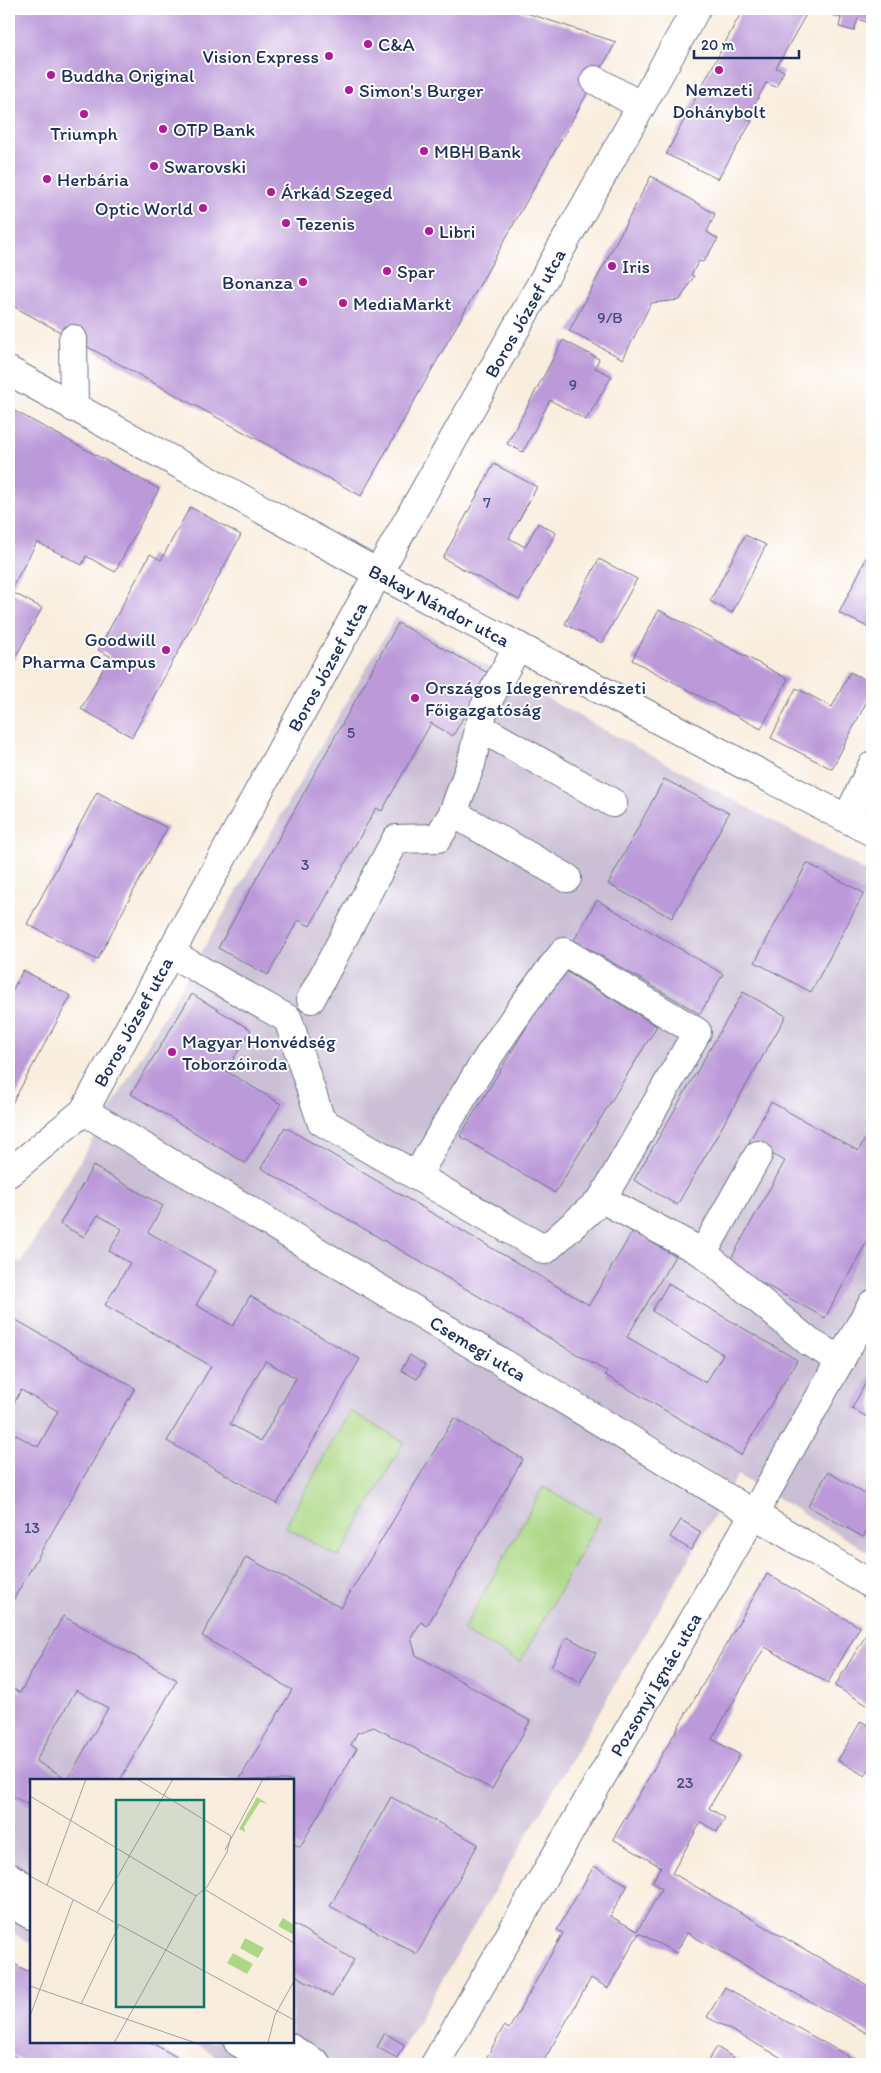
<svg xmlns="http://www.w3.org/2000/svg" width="881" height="2073" font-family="Itim,sans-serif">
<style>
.industrial{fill:#cbbfd5}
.green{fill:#acd885;stroke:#648472}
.building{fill:#bc9ad9;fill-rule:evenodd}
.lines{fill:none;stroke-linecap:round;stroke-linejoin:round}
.minor-casing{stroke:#69728a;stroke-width:30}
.minor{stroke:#fff;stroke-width:28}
.poi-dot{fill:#b5179e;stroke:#fff;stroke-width:2}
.labels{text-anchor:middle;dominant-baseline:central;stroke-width:4;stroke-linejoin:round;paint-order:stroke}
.number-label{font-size:16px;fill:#434a7d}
.poi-label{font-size:19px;fill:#1b2f5e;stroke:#fff;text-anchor:start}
.street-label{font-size:19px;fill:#1b2f5e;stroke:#fff}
.inset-road{fill:none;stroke:#a0a1aa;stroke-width:1}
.view{fill:#0f766e;fill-opacity:0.15;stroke:#0f766e;stroke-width:2.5}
.inset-edge{fill:none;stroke:#1b2f5e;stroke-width:2.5}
</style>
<rect width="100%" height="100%" fill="#fff"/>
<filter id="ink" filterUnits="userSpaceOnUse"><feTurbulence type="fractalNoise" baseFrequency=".02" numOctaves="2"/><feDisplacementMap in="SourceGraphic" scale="10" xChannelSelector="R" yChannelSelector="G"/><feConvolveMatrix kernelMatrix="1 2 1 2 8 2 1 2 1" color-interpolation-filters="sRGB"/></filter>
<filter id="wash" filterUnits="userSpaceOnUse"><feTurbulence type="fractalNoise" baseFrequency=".0096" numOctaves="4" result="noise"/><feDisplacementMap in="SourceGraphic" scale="20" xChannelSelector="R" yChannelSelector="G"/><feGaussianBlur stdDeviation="1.12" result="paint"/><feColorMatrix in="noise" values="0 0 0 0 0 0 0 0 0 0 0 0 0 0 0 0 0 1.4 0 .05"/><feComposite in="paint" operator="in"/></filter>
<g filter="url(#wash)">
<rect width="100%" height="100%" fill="#f9eddd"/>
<path class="industrial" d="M396,617L872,875V1554L738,1475L393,2064H230L193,2042H292V1780H31V1944L9,1931V1256L21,1263Z"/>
<path class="green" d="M350,1411L404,1442L339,1557L285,1527Z
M543,1487L600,1518L520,1662L463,1631Z"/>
<g id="blocks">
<path class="building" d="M9,9H514L616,42L361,496L9,304Z
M743,9H809L776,68L784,71L776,87L766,83L747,119L752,121L718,179L666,154Z
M813,9H872V24L858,19L854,31L839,27L841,18Z
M651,176L715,214L707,232L718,239L703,262L699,261L691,275L694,276L680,300L651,303L623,359L569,331Z
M563,340L599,359L595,368L612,376L586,420L550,400L523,452L507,444Z
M9,408L159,489L115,572L86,556L82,565L37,542L10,591L42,608L9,669Z
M494,464L537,487L509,538L525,547L538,523L556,533L519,600L443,558Z
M190,507L241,535L132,737L81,709L110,656L98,650L150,554L161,560Z
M745,535L766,545L732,613L710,601Z
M872,547V629L839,613Z
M599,559L637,579L602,643L565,624Z
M659,610L788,679L761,729L632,660Z
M398,623L488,673L453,736L431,723L382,811L376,808L310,926L298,920L268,975L218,948Z
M850,672L872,683V691L832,769L771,738L796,688L832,707Z
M664,779L729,813L672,918L608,884Z
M97,792L167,828L97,960L27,924Z
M807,863L864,893L811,992L755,962Z
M597,900L723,974L700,1014L574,940Z
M562,969L657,1026L555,1193L460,1136Z
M23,970L71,996L9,1109V997Z
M743,992L786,1016L677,1205L634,1180Z
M192,994L251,1030L226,1071L281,1104L245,1163L131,1094Z
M771,1102L858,1151L868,1134L872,1136V1232L825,1318L728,1264L785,1161L749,1142Z
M285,1127L589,1305L633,1231L675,1256L627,1337L706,1383L723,1354L652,1311L668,1284L797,1360L741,1455L605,1375L607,1372L261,1168Z
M93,1166L163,1206L148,1232L216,1271L196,1305L233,1326L250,1296L360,1359L277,1504L167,1441L211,1366L105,1305L130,1263L109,1251L122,1229L98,1215L84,1237L60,1224ZM265,1361L296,1378L261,1441L230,1424Z
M9,1316L135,1388L9,1607V1431L38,1447L58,1411L21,1390L9,1412Z
M410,1355L425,1365L417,1379L401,1370Z
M872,1372V1420L852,1408Z
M454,1418L523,1459L427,1626L421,1622L411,1638L416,1655L530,1721L492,1789L374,1727L357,1733L351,1745L357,1748L300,1847L292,1843V1780H239L292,1690L202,1636L246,1557L341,1608Z
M828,1472L872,1498V1521L863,1537L808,1506Z
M681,1520L701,1532L691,1550L670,1537Z
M767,1574L860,1627L828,1683L765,1647L712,1739L740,1755L709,1808L725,1818L717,1832L701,1822L672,1873L872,1988V2036L687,1933L676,1953L639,1933L608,1988L591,1978L542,2064H483L504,2026L509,2029L563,1933L557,1930L594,1866L628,1885L610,1916L637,1931L662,1889L652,1882L661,1867L613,1839Z
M63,1616L177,1680L120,1780H31V1806L9,1794V1686L20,1693ZM76,1690L108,1708L68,1779L36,1761Z
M867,1633L872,1636V1708L835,1686Z
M567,1637L596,1653L580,1682L551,1666Z
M861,1721L872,1728V1764L865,1776L838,1760Z
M391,1797L478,1844L417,1954L330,1906Z
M292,1923L354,1960L332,1997L292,1973Z
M9,1961L31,1973V2042H150L189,2064H28L9,2053Z
M725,1987L862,2064H793L707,2017Z
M385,2033L405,2045L397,2058L377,2047Z
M717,2047L740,2062L739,2064H706Z"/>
</g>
</g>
<g filter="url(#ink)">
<use href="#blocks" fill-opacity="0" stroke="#69728a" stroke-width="1"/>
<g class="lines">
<g class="minor-casing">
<g id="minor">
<path d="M595,80L641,106"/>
<path d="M73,339L74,408"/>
<path id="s1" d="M9,371L378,573L872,832"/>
<path d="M479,727L613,803"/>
<path d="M453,813L567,878"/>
<path d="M847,819L872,766"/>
<path d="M170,953L288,1019L321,1121L545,1250L602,1199L703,1253L809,1342L841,1360"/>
<path d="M311,999L396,839L438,838L453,813L471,764L484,708L518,646"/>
<path id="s2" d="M84,1111L872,1585"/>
<path id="s3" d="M9,1173L84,1111L378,573L696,9"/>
<path d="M417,1176C460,1098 508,1021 564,952L697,1032L602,1199"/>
<path d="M703,1253L758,1155"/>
<path d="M9,1877L31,1890"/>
<path d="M9,1902L31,1915"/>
<path d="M238,2042L275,2064"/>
<path d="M280,2042L317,2064"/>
<path id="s4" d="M435,2064L754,1514L872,1304"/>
</g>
</g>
<use href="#minor" class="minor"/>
</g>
</g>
<g class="poi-dot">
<circle cx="368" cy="44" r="5"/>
<circle cx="329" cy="56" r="5"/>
<circle cx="719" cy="70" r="5"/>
<circle cx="51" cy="75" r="5"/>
<circle cx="349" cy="90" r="5"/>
<circle cx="84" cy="114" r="5"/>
<circle cx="163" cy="129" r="5"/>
<circle cx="424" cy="151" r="5"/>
<circle cx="154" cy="166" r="5"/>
<circle cx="47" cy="179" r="5"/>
<circle cx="271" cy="192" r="5"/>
<circle cx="203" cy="208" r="5"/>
<circle cx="286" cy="223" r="5"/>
<circle cx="429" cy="231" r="5"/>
<circle cx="612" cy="266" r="5"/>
<circle cx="387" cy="271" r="5"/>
<circle cx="303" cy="282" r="5"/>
<circle cx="343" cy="303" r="5"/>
<circle cx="166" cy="650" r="5"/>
<circle cx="415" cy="698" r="5"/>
<circle cx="172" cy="1052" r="5"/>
</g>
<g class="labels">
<g class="number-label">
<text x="610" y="317">9/B</text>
<text x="573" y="384">9</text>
<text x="487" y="502">7</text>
<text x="351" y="732">5</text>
<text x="305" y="864">3</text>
<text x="32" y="1527">13</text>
<text x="685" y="1782">23</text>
</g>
<g class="poi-label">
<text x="378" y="44">C&amp;A</text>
<text x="319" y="56" text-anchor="end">Vision Express</text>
<text x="61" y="75">Buddha Original</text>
<text x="719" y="89" text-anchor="middle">Nemzeti<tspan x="719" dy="22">Dohánybolt</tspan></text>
<text x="359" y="90">Simon's Burger</text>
<text x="173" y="129">OTP Bank</text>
<text x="84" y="133" text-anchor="middle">Triumph</text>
<text x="434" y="151">MBH Bank</text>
<text x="164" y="166">Swarovski</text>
<text x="57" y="179">Herbária</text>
<text x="281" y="192">Árkád Szeged</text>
<text x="193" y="208" text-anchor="end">Optic World</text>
<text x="296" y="223">Tezenis</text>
<text x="439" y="231">Libri</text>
<text x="622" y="266">Iris</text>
<text x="397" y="271">Spar</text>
<text x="293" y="282" text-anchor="end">Bonanza</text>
<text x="353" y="303">MediaMarkt</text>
<text x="156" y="639" text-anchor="end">Goodwill<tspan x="156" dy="22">Pharma Campus</tspan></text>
<text x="425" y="687">Országos Idegenrendészeti<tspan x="425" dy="22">Főigazgatóság</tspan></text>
<text x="182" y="1041">Magyar Honvédség<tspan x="182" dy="22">Toborzóiroda</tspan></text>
</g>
<g class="street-label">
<text stroke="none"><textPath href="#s3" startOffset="1009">Boros József utca</textPath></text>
<text stroke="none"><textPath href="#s1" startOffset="490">Bakay Nándor utca</textPath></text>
<text stroke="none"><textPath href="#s3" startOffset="604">Boros József utca</textPath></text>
<text stroke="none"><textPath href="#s3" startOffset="199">Boros József utca</textPath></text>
<text stroke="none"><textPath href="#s2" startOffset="460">Csemegi utca</textPath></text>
<text stroke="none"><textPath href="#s4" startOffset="439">Pozsonyi Ignác utca</textPath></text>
</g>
</g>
<g transform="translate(30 1779)">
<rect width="264" height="264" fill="#f9eddd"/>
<path d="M227,18L238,25L230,23L214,48L215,53L209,50ZM253,139L264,146V156L248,147ZM215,159L234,169L228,179L210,169ZM203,174L223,185L217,195L197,184Z" fill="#acd885"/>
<path class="inset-road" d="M107,0L201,57M0,17L166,117M195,71L233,0M0,97L264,241M17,106L56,0M174,110L264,164M67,134L143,0M0,207L166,264M51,225L89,146M0,237L43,121M84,264L166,117L177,108L197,73L201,57M238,264L245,236L264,202"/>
<path class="view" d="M86,21H174V228H86Z"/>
<rect width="264" height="264" class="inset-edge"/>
</g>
<rect width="881" height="2073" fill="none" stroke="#fff" stroke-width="30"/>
<path d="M694 50v8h105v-8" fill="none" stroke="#1b2f5e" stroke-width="2.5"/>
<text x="701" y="50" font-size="15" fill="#1b2f5e" stroke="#ffffff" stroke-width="4" paint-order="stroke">20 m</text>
</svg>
